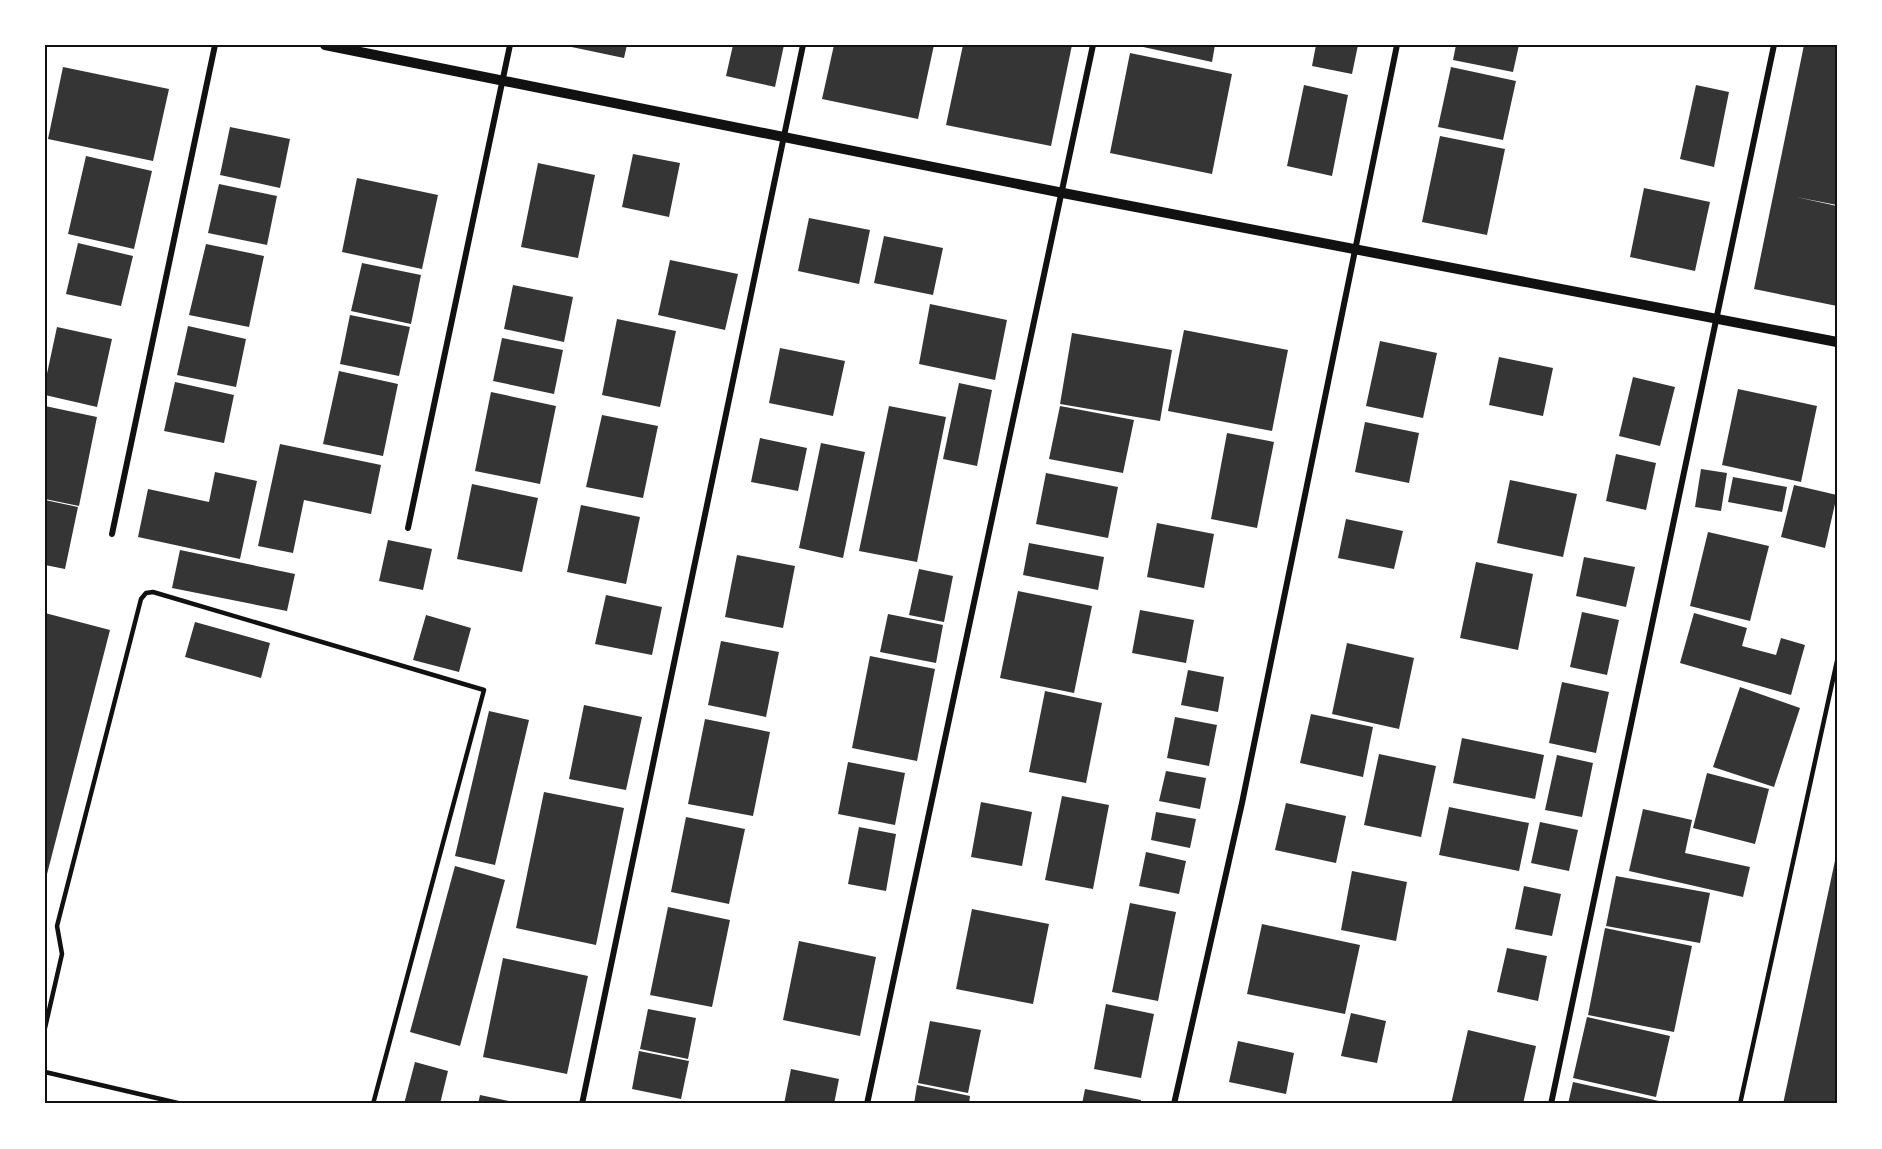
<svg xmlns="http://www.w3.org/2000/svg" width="1882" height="1149" font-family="Arial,sans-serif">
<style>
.building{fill:#353535}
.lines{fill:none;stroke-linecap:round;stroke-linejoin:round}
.service{stroke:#111;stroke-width:4.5}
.minor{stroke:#111;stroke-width:6}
.tertiary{stroke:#111;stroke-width:10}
.neatline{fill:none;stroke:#111;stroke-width:2}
</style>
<rect width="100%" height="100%" fill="#fff"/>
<path class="building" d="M562,45H627L624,58Z
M733,45H784L775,87L726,76Z
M834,45H934L918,119L822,99Z
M963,45H1072L1051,146L946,125Z
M1134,45H1215L1212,62Z
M1316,45H1358L1352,74L1312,66Z
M1456,45H1519L1513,72L1453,60Z
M1804,45H1837V205L1796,197L1837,206V306L1754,289Z
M1130,53L1232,74L1212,174L1110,153Z
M63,67L169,89L153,161L48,139Z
M1451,67L1516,81L1503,140L1438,127Z
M1304,85L1348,95L1332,176L1287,166Z
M1696,85L1729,92L1714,167L1680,159Z
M230,127L290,139L280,188L220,175Z
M1440,136L1505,149L1487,235L1422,222Z
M633,154L680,163L669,217L622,207Z
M86,156L152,171L134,249L68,234Z
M538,163L595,175L578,258L521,247Z
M357,178L438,195L422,269L342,252Z
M219,184L277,196L267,245L208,233Z
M1644,188L1710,202L1695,271L1630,257Z
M809,218L870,230L859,284L798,271Z
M884,236L943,248L933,295L874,283Z
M78,243L133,256L121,306L66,294Z
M206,244L264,256L249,327L189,315Z
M670,260L738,274L725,330L658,315Z
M362,263L421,275L411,324L351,311Z
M513,285L573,297L564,342L504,329Z
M930,304L1007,320L995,380L919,364Z
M350,315L410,327L399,376L340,364Z
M617,319L676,331L660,407L602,395Z
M188,326L246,339L236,387L177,375Z
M57,327L112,339L97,407L45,395V383Z
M1184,330L1288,350L1272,431L1168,411Z
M1072,333L1172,350L1160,421L1060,404Z
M502,338L563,350L554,394L493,381Z
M1380,341L1437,353L1423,418L1366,406Z
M780,348L845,361L833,416L769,403Z
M1499,357L1553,368L1543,416L1489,405Z
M339,371L398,384L383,456L323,444Z
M1633,377L1675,387L1660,446L1619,436Z
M175,382L234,395L224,443L164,431Z
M959,383L992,390L977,466L943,459Z
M1738,389L1817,406L1801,482L1722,465Z
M491,392L556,406L540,484L475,471Z
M45,406L97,417L79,506L45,499Z
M889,406L946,417L917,562L859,551Z
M1060,406L1134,420L1123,473L1049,459Z
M602,415L658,426L643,498L586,487Z
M1365,422L1419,433L1409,483L1355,472Z
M1227,433L1274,442L1257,528L1211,519Z
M760,438L807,448L798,491L751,482Z
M821,443L865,452L843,558L799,548Z
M280,444L381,465L371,514L304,500L293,553L258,546Z
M1616,454L1656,463L1646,510L1606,501Z
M1701,469L1727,473L1721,511L1695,507Z
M215,472L257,481L240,559L138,537L148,489L209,502Z
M1046,473L1118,487L1108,538L1036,524Z
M1733,477L1787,487L1782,512L1728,502Z
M1510,480L1577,494L1563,557L1497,543Z
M472,484L538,498L522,572L457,559Z
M1794,485L1837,495L1825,548L1781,537Z
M45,500L78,507L65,569L45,565Z
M581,505L640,517L626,584L567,572Z
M1346,519L1403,531L1394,569L1338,558Z
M1157,523L1214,534L1204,588L1147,577Z
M1708,532L1769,546L1750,621L1690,606Z
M388,540L432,549L423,590L379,581Z
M1029,543L1104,557L1098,590L1023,575Z
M180,550L295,574L287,611L172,588Z
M737,555L795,566L783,628L725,617Z
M1584,557L1635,567L1626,607L1576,596Z
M1476,562L1533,574L1518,650L1460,638Z
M919,569L953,576L944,622L909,615Z
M1018,591L1092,606L1074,693L1000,678Z
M606,595L662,607L652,655L595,644Z
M1140,610L1194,620L1186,663L1132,653Z
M1582,612L1619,620L1607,675L1570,667Z
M45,613L110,630L46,878H45Z
M1694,613L1747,628L1742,646L1776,655L1781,638L1805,645L1791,695L1680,663Z
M888,614L943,625L936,663L880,652Z
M426,615L471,628L459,672L413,660Z
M195,622L270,643L261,678L185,657Z
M721,641L779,652L766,717L708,705Z
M1347,643L1414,658L1399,729L1332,714Z
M870,656L935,669L917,761L852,748Z
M1188,670L1224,677L1218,712L1181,705Z
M1562,682L1609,692L1596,753L1549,743Z
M1740,687L1800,708L1774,787L1713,767Z
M1045,691L1102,703L1086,783L1029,772Z
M584,705L642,717L626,790L569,779Z
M489,711L529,720L495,865L455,856Z
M1311,714L1373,727L1363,777L1300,763Z
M1175,717L1217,725L1209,766L1167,758Z
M705,719L770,732L753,816L688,804Z
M1462,738L1544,755L1535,799L1453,783Z
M1379,754L1436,766L1421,837L1364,825Z
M1557,755L1593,763L1582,817L1545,810Z
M848,762L905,773L895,825L838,814Z
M1166,771L1206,778L1200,809L1159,801Z
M1707,773L1769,789L1755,844L1693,828Z
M544,792L624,808L596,945L516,928Z
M1062,796L1109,805L1093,889L1045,880Z
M981,802L1032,812L1022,866L971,857Z
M1286,803L1346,816L1336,863L1275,850Z
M1449,807L1529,823L1519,871L1439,855Z
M1643,809L1692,820L1685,853L1750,867L1743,897L1629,871Z
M1156,812L1196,819L1190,848L1151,840Z
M686,817L745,829L729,904L671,892Z
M1540,822L1578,830L1569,871L1531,863Z
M859,827L896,834L886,891L848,884Z
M1146,852L1186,861L1179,894L1139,886Z
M1836,856L1837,1104H1783Z
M455,866L505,880L460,1046L410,1032Z
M1352,871L1407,882L1396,941L1341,930Z
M1616,876L1710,893L1700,943L1606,926Z
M1524,886L1561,894L1552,936L1515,929Z
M1130,903L1176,912L1158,1001L1112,992Z
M668,907L730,920L712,1007L650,995Z
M972,909L1049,924L1033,1004L956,989Z
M1262,924L1360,945L1345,1014L1247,994Z
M1605,928L1692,946L1674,1032L1588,1015Z
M799,941L876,957L860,1036L783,1020Z
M1507,948L1547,956L1538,1001L1497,992Z
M503,958L588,976L567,1074L483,1057Z
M1106,1004L1154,1014L1141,1078L1094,1069Z
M648,1009L696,1018L688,1059L640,1049Z
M1351,1013L1386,1021L1377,1063L1341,1056Z
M1587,1017L1670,1036L1656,1097L1573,1078Z
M930,1021L981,1030L968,1093L918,1083Z
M1468,1030L1536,1046L1523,1104H1451Z
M1238,1041L1294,1053L1286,1094L1229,1082Z
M639,1051L689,1061L681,1099L632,1089Z
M415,1062L448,1071L440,1104H404Z
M791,1069L839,1079L834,1104H784Z
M1573,1082L1668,1103V1104H1568Z
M917,1085L970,1096L969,1104H914Z
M1085,1089L1141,1100L1140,1104H1082Z
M480,1095L519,1103V1104H478Z"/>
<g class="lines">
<path class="service" d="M45,1028L62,954L57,926L141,599L146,593L153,592L484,690L373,1104
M45,1072L182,1104
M1740,1104L1837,661"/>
<path class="minor" d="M408,528L510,45
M112,534L215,45
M582,1104L803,45
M867,1104L1093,45
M1174,1104L1242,803L1397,45
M1551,1104L1774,45"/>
<path class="tertiary" d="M325,45L1063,193L1837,342"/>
</g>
<rect width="1882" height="1149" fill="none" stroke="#ffffff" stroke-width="93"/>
<rect x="46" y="46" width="1790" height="1056" class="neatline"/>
</svg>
